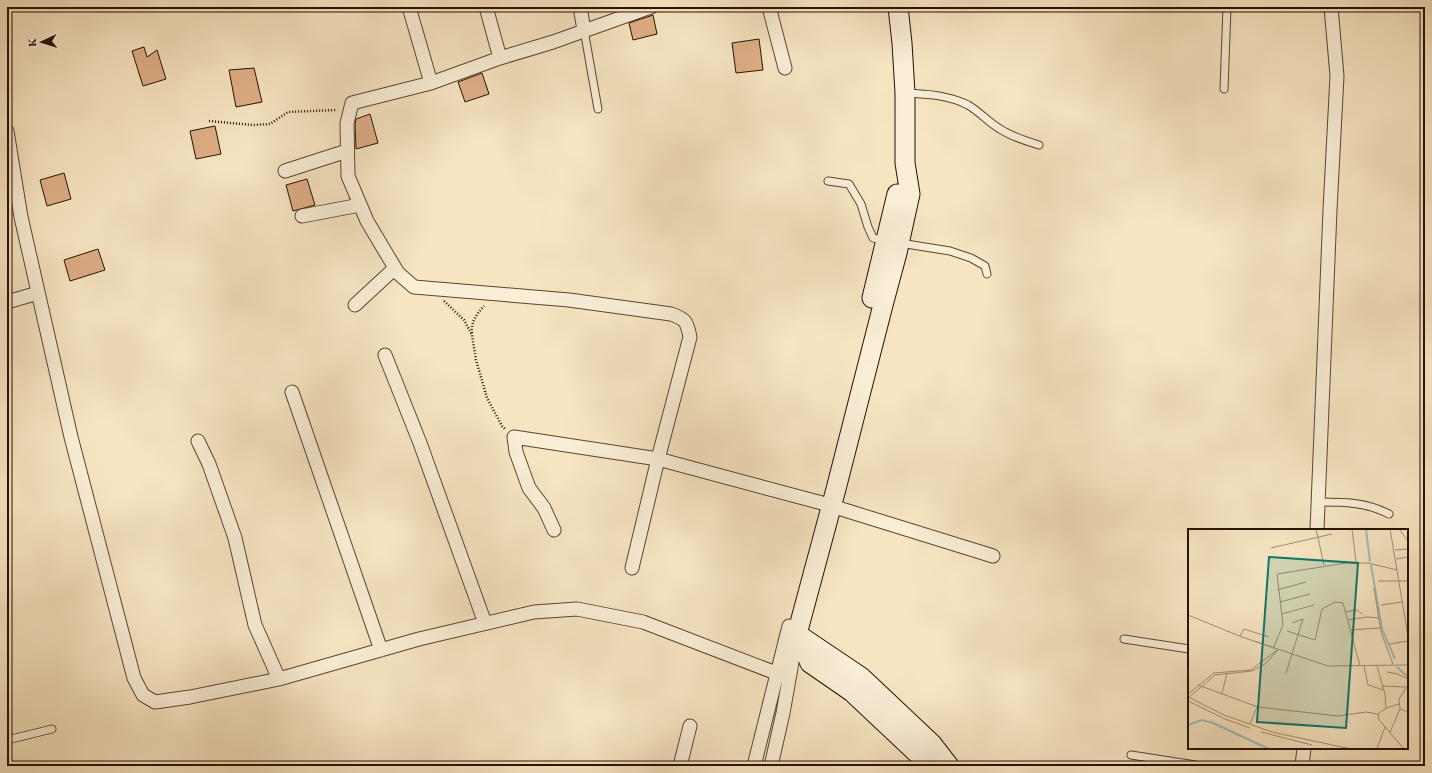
<svg xmlns="http://www.w3.org/2000/svg" width="1432" height="773" font-family="'EB Garamond',serif">
<style>
.building{fill:#dfae86;stroke:#261100}
.lines{fill:none;stroke-linecap:round;stroke-linejoin:round}
.lane-casing{stroke:#5a4630;stroke-width:9}
.street-casing{stroke:#5a4630;stroke-width:15}
.secondary-casing{stroke:#261100;stroke-width:21}
.path{stroke:#261100;stroke-width:2.5;stroke-dasharray:1 2;stroke-linecap:butt}
.lane{stroke:#faeed7;stroke-width:7}
.street{stroke:#faeed7;stroke-width:13}
.secondary{stroke:#faeed7;stroke-width:19}
.inset-river{fill:none;stroke:#9fbdbb;stroke-width:2}
.inset-road{fill:none;stroke:#a39074;stroke-width:1}
.view{fill:#0f766e;fill-opacity:0.15;stroke:#0f766e;stroke-width:2}
.inset-edge{fill:none;stroke:#261100;stroke-width:2}
</style>
<rect width="100%" height="100%" fill="#f7e5c2"/>
<filter id="stains"><feTurbulence type="fractalNoise" baseFrequency=".005" numOctaves="4"/><feColorMatrix values="0 0 0 0 .2 0 0 0 0 .09 0 0 0 0 .02 0 0 0 .5 -.17"/></filter>
<radialGradient id="worn" r=".72"><stop offset=".6" stop-color="#630" stop-opacity="0"/><stop offset="1" stop-color="#630" stop-opacity=".3"/></radialGradient>
<path class="building" d="M653,15L657,34L633,40L629,23Z
M759,39L763,70L736,73L732,43Z
M144,47L147,57L157,50L166,79L143,86L132,51Z
M254,68L262,102L236,107L229,70Z
M482,73L489,94L465,102L458,82Z
M370,114L378,143L356,149L355,124L356,119Z
M215,126L221,154L196,159L190,131Z
M64,173L71,199L47,206L40,180Z
M307,179L315,205L293,211L286,185Z
M98,249L105,270L70,281L64,260Z"/>
<g class="lines">
<g class="lane-casing">
<path id="lane" d="M584,30L598,109
M1224,89L1227,7
M905,93C927,94 948,95 968,105C980,112 988,122 1000,129C1012,137 1026,141 1039,145
M828,181L849,184L861,204L868,227L873,238L885,241
M900,243L950,251L971,258L985,266L987,274
M1318,502C1345,502 1365,502 1389,514
M1124,639L1189,649
M7,740L52,729
M1131,755L1202,766"/>
</g>
<g class="street-casing">
<path id="street" d="M409,7L431,83
M486,7L500,58
M580,7L584,30
M769,7L785,68
M7,131L21,217L71,437L134,678L143,695L155,702L190,697L279,679L419,639L534,612L577,609L643,622L789,678
M285,171L347,151
M302,216L360,205
M7,302L38,293
M355,305L395,268
M385,355L420,443L485,623
M292,392L381,650
M198,441L209,464L235,538L255,625L279,679
M554,530L544,508L529,488L516,452L514,437L658,459L822,503L993,556
M1317,530L1330,210L1337,76L1331,7
M632,568L658,459L690,337C687,322 686,319 671,314L569,300L414,287L398,273L395,268L367,221L348,176L347,123L352,103L431,83L500,58L553,42L651,7
M680,766L690,726
M754,766L789,626
M771,766L783,713L797,634
M1302,766L1304,748"/>
</g>
<g class="secondary-casing">
<path id="secondary" d="M898,7L902,43L905,93V163L910,194L897,253L883,305L836,489L797,634L810,663L852,692L919,755L927,766
M872,298L897,194
M797,634L861,677L932,744L949,766"/>
</g>
<path class="path" d="M209,121L253,125L270,124L288,112L337,110
M444,301L464,320L472,335L476,360L487,398L502,426L506,430
M472,333C471,321 477,314 484,306"/>
<use href="#lane" class="lane"/>
<use href="#street" class="street"/>
<use href="#secondary" class="secondary"/>
</g>
<g transform="translate(1188 529)">
<rect width="220" height="220" fill="#f7e5c2"/>
<path class="inset-river" d="M178,0L182,33M183,36L194,100L207,130M209,138L220,148M0,196L14,191L25,194L81,220"/>
<path class="inset-road" d="M128,0L136,36M164,0L168,33M202,0L220,107M211,0L220,12M83,19L144,5M207,21L220,20M208,30L220,28M190,52H220M186,59L193,103L205,135M89,61L118,53M92,73L122,65M193,76L214,73M157,83L169,81L174,85M94,85L126,76M0,86L54,108M159,91L179,88L191,89M162,101L192,99M99,102L127,111L134,80L147,73L155,74L172,137M52,107L56,100L81,108M54,108L140,137L220,136M66,112L84,118M201,115L220,112M85,120L95,96L89,45L158,34H180L209,41M176,137L180,156L196,161M189,137L197,165L198,179M199,143L210,145L220,150M98,144L115,90L104,94M10,156L70,178L150,187L178,183L190,185L198,179L211,175M220,156L211,170L212,180L220,183M194,157L218,158M34,164L39,144M0,165L26,144L63,141L89,121M0,168L36,186L84,203L163,220M0,169L27,146L64,142L77,135L90,121M0,172L37,190L62,199M190,185L191,191L216,220M62,195L69,178M73,203L124,216M202,203L212,180M189,220L197,198"/>
<path class="view" d="M81,28L170,34L158,199L69,193Z"/>
<rect width="220" height="220" class="inset-edge"/>
</g>
<rect width="1432" height="773" fill="none" stroke="#f7e5c2" stroke-width="24"/>
<rect x="8" y="8" width="1416" height="757" fill="none" stroke="#261100" stroke-width="2"/>
<rect x="12" y="12" width="1408" height="749" fill="none" stroke="#261100"/>
<g transform="translate(42 42) rotate(266)" stroke="#faeed7" stroke-width="3" paint-order="stroke">
<path d="M0-3L7 15L0 10L-7 15Z" fill="#261100"/>
<text y="-6" font-size="11" font-weight="bold" text-anchor="middle" fill="#261100">K</text>
</g>
<rect width="100%" height="100%" filter="url(#stains)"/>
<rect width="100%" height="100%" fill="url(#worn)"/>
</svg>
